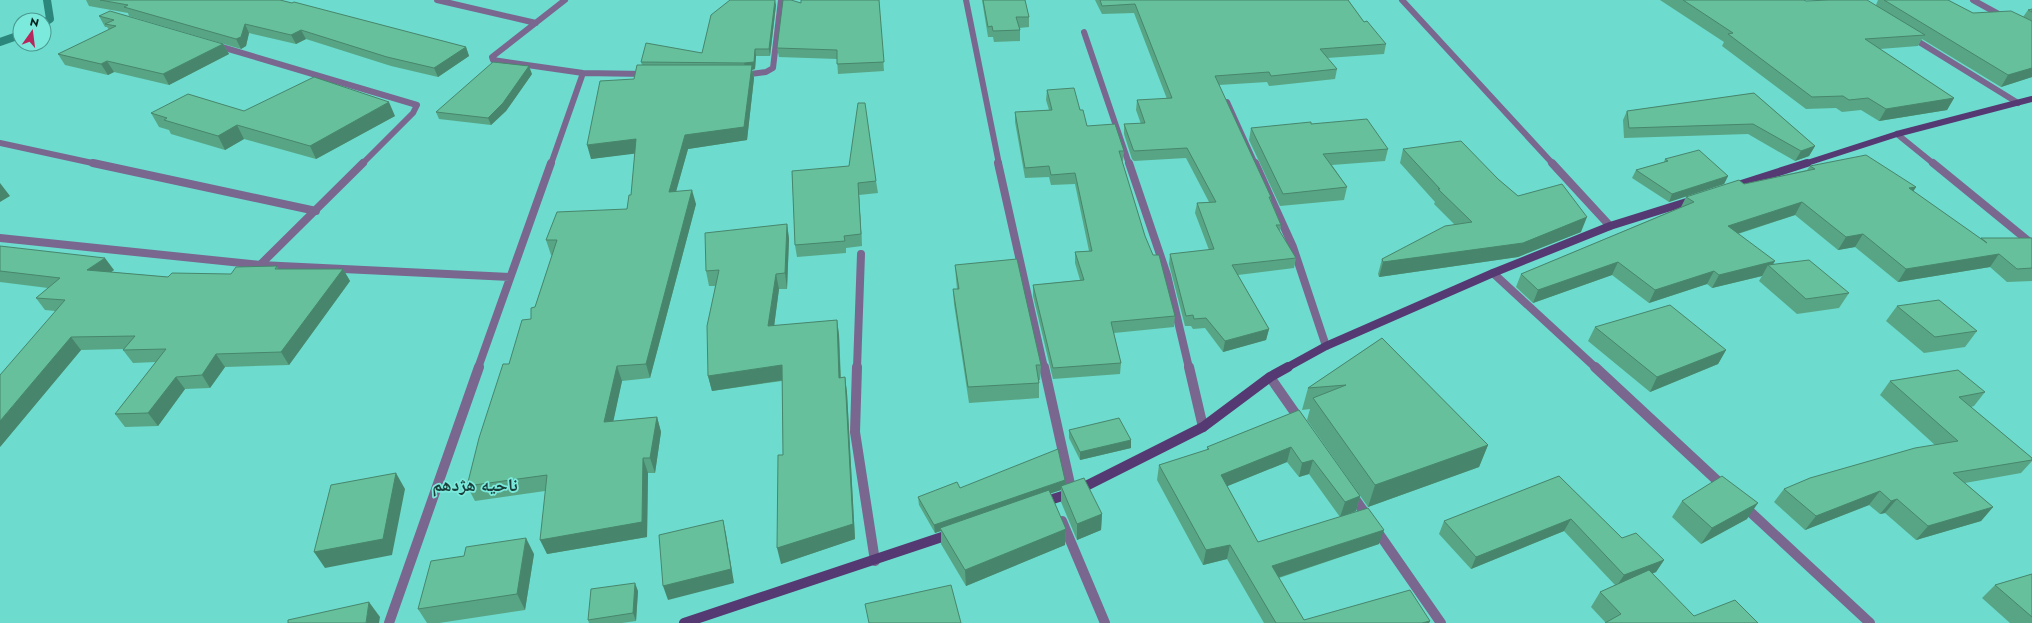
<svg xmlns="http://www.w3.org/2000/svg" width="2032" height="623" font-family="Jost,'Noto Naskh Arabic',sans-serif">
<style>
.lines{fill:none;stroke-linecap:round;stroke-linejoin:round}
.stream{stroke:#2b867c;stroke-width:8}
.street-far2{stroke:#79678f;stroke-width:6}
.street-far1{stroke:#79678f;stroke-width:8}
.street{stroke:#79678f;stroke-width:10}
.secondary-far2{stroke:#553972;stroke-width:6}
.secondary-far1{stroke:#553972;stroke-width:8}
.secondary{stroke:#553972;stroke-width:10}
.wall{fill:#58a585}
.shaded-wall{fill:#47866c}
.building{fill:#66c09b;stroke:#47866c}
.labels{text-anchor:middle;dominant-baseline:central;stroke-width:3.5;stroke-linejoin:round;paint-order:stroke}
.district-label{font-size:18px;font-weight:bold;fill:#1a3d39;stroke:#7be9db}
</style>
<rect width="100%" height="100%" fill="#6ddbce"/>
<g class="lines">
<path class="stream" d="M44,23L50,19L47,0
M0,42L20,35"/>
<path class="street-far2" d="M437,0L536,23
M565,0L492,57L493,60L583,73L645,74
M966,0L999,164
M1402,0L1553,164
M1973,0L2004,17
M1084,32L1129,164
M1911,37L2018,103
M215,45L417,105L413,113L362,164
M743,75L766,72L773,68L781,0
M1227,102L1255,164
M1897,134L1934,164
M0,143L97,164
M551,164L583,73"/>
<path class="street-far1" d="M93,163L316,211
M998,163L1044,368
M1129,163L1167,275L1189,368
M1255,163L1293,247L1326,346
M1552,163L1610,226
M1933,163L2032,244
M0,238L260,265L510,277
M260,265L363,163
M1493,273L1596,368
M478,368L551,163
M857,368L861,254"/>
<path class="street" d="M857,367L855,432L875,561
M1044,367L1072,493
M1189,367L1203,427
M1595,367L1723,486
M1270,377L1300,420
M1353,496L1369,519
M1745,507L1870,623
M1062,521L1105,623
M1375,528L1441,623
M389,623L479,367"/>
<path class="secondary-far2" d="M1804,164L1897,134L2032,99"/>
<path class="secondary-far1" d="M1735,186L1807,163
M1286,368L1326,346L1493,273L1610,226L1693,200"/>
<path class="secondary" d="M1043,502L1072,493L1203,427L1270,377L1288,367
M684,623L951,534"/>
</g>
<path class="wall" d="M86,0H280L466,47L469,56L438,77L391,66L306,39L296,44L249,33L246,46L241,49L129,16L128,13L89,6Z
M879,0L884,71L838,74L837,59L779,57L777,48L801,3Z
M982,0H1025L1029,17V27L1019,28L1020,30V41L994,42L993,37H988Z
M1095,0H1348L1364,22L1386,44L1384,54L1327,58L1337,69L1335,79L1269,86L1267,82L1219,85L1271,197V200L1281,225L1280,232L1296,258L1294,268L1238,275L1269,329L1266,340L1223,352L1205,328L1193,329L1191,326H1185L1169,264L1170,254L1209,250L1195,213L1197,203L1209,202L1186,158L1134,161L1132,159L1124,134V124H1141L1136,110L1137,100L1167,99L1134,13L1102,14Z
M1660,0H1804L1806,1L1876,5L1878,0H1948L1973,13L2023,17L2028,10L2032,9V77L2001,87L1922,39L1918,46L1880,49L1954,98L1947,110L1879,121L1861,110L1842,112L1836,108L1806,109L1722,46L1724,42Z
M776,5L770,56H756L755,69L752,70L754,78L747,140L688,149L676,191L696,204L650,378L622,381L613,421L657,417L661,432L655,473H648L647,537L547,554L545,491L475,501L467,486L509,364L531,319L552,255H551L546,240L627,209L631,195L635,153L591,159L634,79L642,65L641,62L702,53Z
M99,16L223,44L229,54L169,85L114,72L108,75L65,65L58,54L109,30L107,27H105Z
M532,74L506,111L491,125L439,119L436,112Z
M1047,90L1080,110L1087,126L1124,151L1123,161H1122L1145,236L1175,316L1174,327L1114,333L1121,363L1120,374L1053,379L1033,296V285L1080,280L1075,263V252L1089,251L1075,184L1051,185L1049,177L1025,178L1015,122V112L1049,110L1046,100Z
M1754,93L1815,146L1809,156L1795,161L1748,134L1624,138L1623,120L1627,111Z
M244,111L395,116L316,159L244,139L225,150L171,134L169,130L159,127L151,113Z
M1311,124L1388,149L1385,161L1332,165L1347,187L1344,200L1280,206L1249,140L1251,128Z
M1403,149L1498,179L1518,196L1581,232L1518,257L1379,277L1378,274L1382,259L1455,225L1434,204L1435,202L1400,163Z
M1665,159L1728,176L1724,184L1669,202L1632,178L1636,170L1664,162Z
M1810,166L1916,187L1913,191L1981,239V238H2032V281L2007,282L1990,267L1898,282L1855,247L1838,250L1795,215L1738,234L1773,264L1849,293L1839,308L1797,314L1759,281L1762,276L1712,288L1707,284L1649,303L1612,275L1533,303L1516,287L1521,274L1681,207L1686,197L1807,170Z
M792,171L876,181L878,193L859,195L862,246L846,248V253L797,257L795,245Z
M787,224L789,239L787,289H779L774,326L837,320L839,335L841,378L845,377L847,393L855,539L781,564L783,455L782,381L712,391L708,376L715,286H709L706,271Z
M0,246L114,270L111,272L168,277L231,274L277,266L278,269H343L350,281L289,365L225,367L210,388L185,389L158,426L125,427L115,414L156,362L133,363L123,350L124,349L81,350L0,447L55,311L45,310L36,298L48,288L0,282Z
M955,265L1041,365L1040,380H1039V398L969,403L954,304L953,289H957L956,279Z
M1897,306L1977,331L1965,347L1924,353L1886,321Z
M1595,327L1726,350L1718,364L1650,392L1588,341Z
M1382,338L1488,445L1479,467L1368,507L1307,420L1310,409L1302,410L1308,388Z
M1890,381L1985,392L1974,406L1971,407L2032,458V461L2021,473L1965,483L1993,507L1981,521L1916,540L1885,513L1880,514L1869,505L1805,530L1774,502L1784,489L1935,445L1880,395Z
M1299,410L1360,496L1356,511L1340,517L1309,474L1299,477L1287,462L1227,486L1258,542L1379,544L1279,578L1304,620L1430,621L1429,623H1264L1227,559L1203,565L1157,480L1159,465L1207,450V447Z
M1069,430L1131,448L1080,460L1069,438Z
M1559,476L1622,538L1664,560L1656,572L1652,574L1694,616L1758,623H1606L1591,607L1600,592L1615,585L1564,531L1471,569L1439,534L1444,521Z
M1065,485L1102,514L1101,530L1077,540L1061,502V490L1050,493L1066,529L1065,545L966,586L941,544V531L935,533L919,505L918,497L960,488Z
M1682,501L1747,519L1701,544L1672,517Z
M534,554L525,610L439,623H427L418,609L464,556Z
M2032,574V623H2010L1982,598L1995,585Z
M638,591L636,621L622,623H589L588,620Z"/>
<path class="shaded-wall" d="M775,0L776,5L770,56L769,49Z
M245,24L249,33L246,46L241,49L236,39Z
M301,30L306,39L296,44L291,35Z
M223,44L229,54L169,85L163,74Z
M466,47L469,56L438,77L434,68Z
M755,49L756,56L755,69L752,70L754,78L747,140L688,149L672,206L669,192L685,135L746,70L744,63Z
M107,61L114,72L108,75L101,64Z
M529,66L532,74L506,111L491,125L488,118Z
M2032,68V77L2001,87L2008,75Z
M1954,98L1947,110L1879,121L1886,109Z
M389,102L395,116L316,159L310,146Z
M237,125L244,139L225,150L218,136Z
M636,139L640,153L591,159L587,145Z
M1815,146L1809,156L1795,161L1801,151Z
M1728,176L1724,184L1669,202L1672,194Z
M0,183L10,196L0,202Z
M858,183L859,195L862,246L861,234Z
M1916,187L1908,200L1909,188Z
M692,190L696,204L650,378L646,364Z
M1802,202L1795,215L1721,239L1728,226Z
M1587,217L1581,232L1518,257L1379,277L1383,262Z
M787,224L789,239L787,289L785,273Z
M1863,234L1855,247L1838,250L1846,237Z
M1999,254L1990,267L1898,282L1906,269Z
M105,258L114,270L96,283L87,270Z
M1775,261L1771,268L1768,265L1762,276L1712,288L1719,275Z
M1618,262L1612,275L1533,303L1538,290Z
M343,269L350,281L289,365L281,352Z
M1714,271L1707,284L1649,303L1655,290Z
M776,274L779,289L772,342L768,326Z
M837,320L839,335L841,394L839,378Z
M1269,329L1266,340L1223,352L1225,341Z
M71,337L81,350L0,447V421Z
M1726,350L1718,364L1650,392L1657,377Z
M216,354L225,367L210,388L202,375Z
M782,365L784,380L712,391L708,376Z
M617,366L622,381L610,437L604,422Z
M176,377L185,389L158,426L148,413Z
M845,377L847,393L855,539L781,564L777,548Z
M657,417L661,432L655,473L650,458Z
M1131,440V448L1080,460V452Z
M1488,445L1479,467L1368,507L1375,485Z
M1291,447L1287,462L1218,490L1221,475Z
M643,458L648,473L647,537L547,554L540,540Z
M1313,460L1309,474L1299,477L1302,463Z
M396,473L405,489L392,555L325,568L314,552Z
M1065,480V488L1061,486V490L942,531L940,528L941,531L935,533L934,525Z
M1880,491L1869,505L1805,530L1816,516Z
M1360,496L1356,511L1340,517L1345,502Z
M1897,499L1885,513L1880,514L1891,501Z
M1758,503L1747,519L1701,544L1712,528Z
M1993,507L1981,521L1916,540L1928,526Z
M1102,514L1101,530L1077,540V524Z
M1571,519L1564,531L1471,569L1476,557Z
M723,520L726,534L734,583L668,600L663,586Z
M1066,529L1065,545L966,586L965,570Z
M1384,530L1379,544L1268,581L1272,566Z
M526,538L534,554L525,610L517,594Z
M1230,545L1227,559L1203,565L1206,550Z
M1664,560L1656,572L1616,587L1624,575Z
M635,583L638,591L636,621L633,613Z
M369,602L380,617L379,623H366Z
M1430,621L1429,623H1422Z"/>
<path class="building" d="M100,0H280L292,3L294,2L466,47L434,68L387,57L301,30L291,35L245,24L241,37L236,39L124,7L128,5Z
M730,0H775L769,49H755L754,62L744,63L641,62L646,43L702,53L711,15Z
M783,0H791L801,3V0H879L884,62L837,64V50L777,48Z
M983,0H1025L1029,17H1016L1020,30L993,31L992,26L988,27Z
M1100,0H1348L1364,22L1367,21L1386,44L1320,49L1337,69L1271,76L1269,72L1215,76L1271,197H1269L1281,225H1276L1296,258L1232,265L1269,329L1225,341L1206,318L1194,319L1193,315L1186,316L1170,254L1214,249L1197,203L1216,202L1187,148L1134,151L1133,149L1124,124L1145,123L1137,100L1172,98L1135,4L1102,6Z
M1683,0H1804L1806,1L1829,0H1867L1925,35L1865,39L1954,98L1886,109L1868,98L1849,100L1843,96L1812,97L1728,34L1733,33Z
M1884,0H1948L1973,13L2011,11L2032,21V68L2008,75Z
M2032,9V12L2028,10Z
M110,11L223,44L163,74L107,61L101,64L58,54L116,26L105,24L114,20L99,16Z
M493,62L529,66L503,103L488,118L436,112Z
M637,65H752L744,127L685,135L669,192L692,190L646,364L617,366L604,422L657,417L650,458H643L642,522L540,540L547,475L467,486L479,438L503,364H509L522,320L531,319V308L535,307L557,240H546L557,212L627,209L629,195H631L636,139L587,145L600,81L634,79Z
M314,77L389,102L310,146L237,125L218,136L164,120L167,118L151,113L188,94L244,111Z
M1074,88L1080,110H1083L1087,126L1115,124L1124,151H1119L1145,236L1153,255H1159L1175,316L1111,322L1121,363L1053,368L1033,285L1084,280L1075,252L1092,251L1075,173L1051,175L1049,166L1025,168L1015,112L1052,110L1047,90Z
M1754,93L1815,146L1801,151L1753,124L1629,128L1627,111Z
M858,103H865L876,181L858,183L861,234L844,236L845,241L795,245L792,171L849,166Z
M1367,119L1388,149L1323,154L1347,187L1283,194L1251,128L1311,122V124Z
M1461,141L1498,179L1518,196L1562,184L1587,217L1523,243L1383,262L1382,259L1445,226L1472,222L1438,189H1440L1403,149Z
M1699,150L1728,176L1672,194L1636,170L1668,161L1665,159Z
M1866,155L1916,187L1909,188L1987,243L1981,238H2032V268L2017,269L1999,254L1906,269L1863,234L1846,237L1802,202L1728,226L1775,261L1719,275L1714,271L1655,290L1618,262L1538,290L1521,274L1694,202L1686,197L1739,180L1744,184L1815,169L1810,166Z
M787,224L785,273L776,274L768,326L837,320L839,378L845,377L853,524L777,548L778,455H783L782,365L708,376L707,326L719,270L706,271L705,233Z
M0,246L105,258L87,270L168,277L172,273L231,274L236,267L277,266L275,269H343L281,352L216,354L202,375L176,377L148,413L115,414L166,349L123,350L135,336L71,337L0,421V375L65,300L36,298L60,278L0,271Z
M1017,259L1041,365H1036L1039,383L968,387L953,289H959L955,265Z
M1809,260L1849,293L1806,299L1768,265Z
M1939,300L1977,331L1935,337L1897,306Z
M1670,305L1726,350L1657,377L1595,327Z
M1382,338L1488,445L1375,485L1313,398L1346,385L1308,388Z
M1958,370L1985,392L1959,397L2032,458V460L1953,473L1993,507L1928,526L1897,499L1891,501L1880,491L1816,516L1784,489L1810,478L1915,448L1958,441L1890,381Z
M1299,410L1360,496L1345,502L1313,460L1302,463L1291,447L1221,475L1258,542L1368,508L1384,530L1272,566L1304,620L1410,590L1430,621L1422,623H1276L1230,545L1206,550L1159,465L1209,449L1207,447Z
M1119,418L1131,440L1080,452L1069,430Z
M1058,449L1065,480L934,525L918,497L957,482L960,488Z
M396,473L383,539L314,552L331,485Z
M1559,476L1622,538L1636,533L1664,560L1624,575L1571,519L1476,557L1444,521Z
M1722,476L1758,503L1712,528L1682,501Z
M1084,478L1102,514L1077,524L1061,486Z
M1049,490L1066,529L965,570L940,528Z
M723,520L731,569L663,586L659,535Z
M526,538L517,594L418,609L431,561L464,556L466,547Z
M1649,570L1694,616L1735,600L1758,623H1605L1621,614L1600,592Z
M2032,574V617L1995,585Z
M635,583L633,613L588,620L591,589Z
M951,585L961,623H869L865,604Z
M369,602L366,623H288V620Z"/>
<g class="labels">
<g class="district-label">
<text x="475" y="485">ناحیه هژدهم</text>
</g>
</g>
<g transform="translate(32 32) rotate(14)"><circle r="19" fill="#7be9db" stroke="#4a998f"/>
<path d="M0-3L7 15L0 10L-7 15Z" fill="#b6285b"/>
<text y="-6" font-size="11" font-weight="bold" text-anchor="middle" fill="#00201c">N</text>
</g>
</svg>
